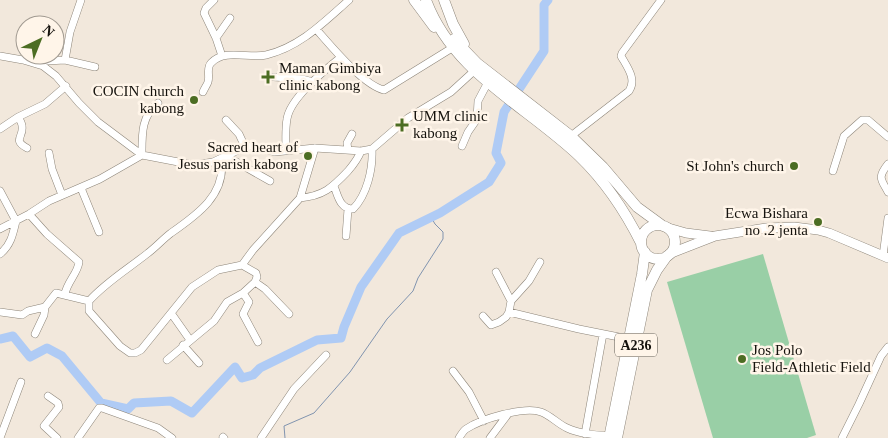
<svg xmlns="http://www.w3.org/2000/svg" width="888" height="438" font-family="'Times New Roman',serif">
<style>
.green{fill:#99cfa6}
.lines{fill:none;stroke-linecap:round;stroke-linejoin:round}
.stream{stroke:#8194af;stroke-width:1}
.river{stroke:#afcbf5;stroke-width:9}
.minor-casing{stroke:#8d8579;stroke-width:8}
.major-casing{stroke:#8d8579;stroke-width:10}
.highway-casing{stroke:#8d8579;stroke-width:11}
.minor{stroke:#fff;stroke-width:7}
.major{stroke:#fff;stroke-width:9}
.highway{stroke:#fff;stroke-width:10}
.poi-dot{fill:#4c6d23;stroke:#fff5e9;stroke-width:2}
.labels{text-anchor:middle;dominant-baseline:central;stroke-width:5;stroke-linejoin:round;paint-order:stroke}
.shield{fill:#fff5e9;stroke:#5b564f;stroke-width:1}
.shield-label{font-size:14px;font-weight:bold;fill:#15120d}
.poi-label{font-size:15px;fill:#15120d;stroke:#fff5e9;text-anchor:end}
</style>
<rect width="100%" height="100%" fill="#f2e8dc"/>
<path class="green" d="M763,254L816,435L807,438H713L667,282Z"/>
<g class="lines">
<path class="stream" d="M285,438L284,426L314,413L350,372L387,319L413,291L418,278L443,239V232L435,224L431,217"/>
<path class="river" d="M0,339L13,336L30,357L47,348L62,356L101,403L128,409L134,403L171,401L192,413L235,367L242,378L253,375L260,368L317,340L341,338L344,327L361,287L399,233L440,213L489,182L501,163L496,153L504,112L544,51V5L548,0"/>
<g class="minor-casing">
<path id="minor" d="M214,0L206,8L204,13L216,38L222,56
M316,29C331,46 363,85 384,90L452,48
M216,38L230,18
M0,56L23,60L43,66L56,76L79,103L98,122L142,155L194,165L213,162L245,147L252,146L275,152L315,148L361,151L372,149L408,118L451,92L474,71
M65,60L95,67
M43,66L44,62L47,61L65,60L70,32L81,0
M274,77L302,79L313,82
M203,92C204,89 207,85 208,82C210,76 206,68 211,63C225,48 249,59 266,55C300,47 324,22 349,0
M18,117C20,120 22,123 22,126C24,137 12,140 27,148
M226,120L239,134L245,147
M0,129L18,117L45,104L66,86
M571,136L629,91C637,79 627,67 621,56L622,53L661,0
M462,146L468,132L477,119L478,101L488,82
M348,150L347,143L352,134
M286,151C286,141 285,130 287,119C290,98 325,70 341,57
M49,153L52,169L62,195
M226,156L270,181
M888,164C877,178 881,179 888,192
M833,171L844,136L862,120H868L888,137
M334,186C338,196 340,209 353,209C367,195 373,169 372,149
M81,188L99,232
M0,191L16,221C13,234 11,245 0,254
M300,198C323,196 332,188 348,171C354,164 358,159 361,151
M29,214L47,234L79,262C78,273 67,282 65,294
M0,229L29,214L49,201L100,179L142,155C142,135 141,116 158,103
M346,236L348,209
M883,256L888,218
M496,272L511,301
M255,282L265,289L289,314
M243,293L249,302L243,314L258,342
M89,301V311L120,346L130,353H135L141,350L192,287L218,270L242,265L253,250L300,198L315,148
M0,312L22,315L28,311L45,307L56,293L89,301C106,282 128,269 148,253C156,247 163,239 171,233C197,215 227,194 221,159
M509,312L579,329L629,339
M171,313L190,340
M483,316L491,325L499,322L506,317L509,312L511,301L529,281L540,262
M35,334L44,315L45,307
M183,345L199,363
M167,360L214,321L227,302L243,293L255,282L257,277L256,273L242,265
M453,371L469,392L484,421
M48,396L58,403L59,407L44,426L57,438
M585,434L603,334
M223,437L224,438
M0,438L21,382
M78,438L99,408H102L158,428L172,438
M261,438L294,389L326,355
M459,438C461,435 463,431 466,429C481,419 524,406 541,412C550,415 558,424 567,428C580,434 595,435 609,436
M490,438L508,414
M842,438L859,404L881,356L888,347"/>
</g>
<g class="major-casing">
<path id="major" d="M665,227L686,233L710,236
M669,254L715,236L766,228L794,227L818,230L829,233L888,258"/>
</g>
<g class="highway-casing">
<path id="highway" d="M414,0L434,27
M426,0C453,73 525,105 579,156C606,182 625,211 641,243
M444,0L453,24L464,44
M454,39L477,63L571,136L603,167L637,207L663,226
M641 242a17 17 0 1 1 34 0a17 17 0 1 1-34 0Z
M609,438L642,274L645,252
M617,438L647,290L657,270L667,256"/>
</g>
<use href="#minor" class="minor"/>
<use href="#major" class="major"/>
<use href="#highway" class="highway"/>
</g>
<g class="poi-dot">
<path d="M265.5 69.5h5v5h5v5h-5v5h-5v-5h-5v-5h5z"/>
<circle cx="194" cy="100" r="5"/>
<path d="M399.5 117.5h5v5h5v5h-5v5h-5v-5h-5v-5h5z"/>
<circle cx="308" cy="156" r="5"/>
<circle cx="794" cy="166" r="5"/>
<circle cx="818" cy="222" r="5"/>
<circle cx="742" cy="359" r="5"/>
</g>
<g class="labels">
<rect class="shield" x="615" y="333.5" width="42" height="23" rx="4"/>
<g class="shield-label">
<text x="636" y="345">A236</text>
</g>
<g class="poi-label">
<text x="279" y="68" text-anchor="start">Maman Gimbiya<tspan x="279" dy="17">clinic kabong</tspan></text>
<text x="184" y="91">COCIN church<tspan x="184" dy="17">kabong</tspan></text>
<text x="413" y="116" text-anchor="start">UMM clinic<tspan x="413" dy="17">kabong</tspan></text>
<text x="298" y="147">Sacred heart of<tspan x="298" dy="17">Jesus parish kabong</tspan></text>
<text x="784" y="166">St John's church</text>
<text x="808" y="213">Ecwa Bishara<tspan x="808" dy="17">no .2 jenta</tspan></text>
<text x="752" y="350" text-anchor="start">Jos Polo<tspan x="752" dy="17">Field-Athletic Field</tspan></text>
</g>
</g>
<g transform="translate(40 40) rotate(43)"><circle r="24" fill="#fff5e9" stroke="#a19a91"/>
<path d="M0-4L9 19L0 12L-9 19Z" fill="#4c6d23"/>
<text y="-8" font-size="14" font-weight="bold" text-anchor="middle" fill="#15120d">N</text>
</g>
</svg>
